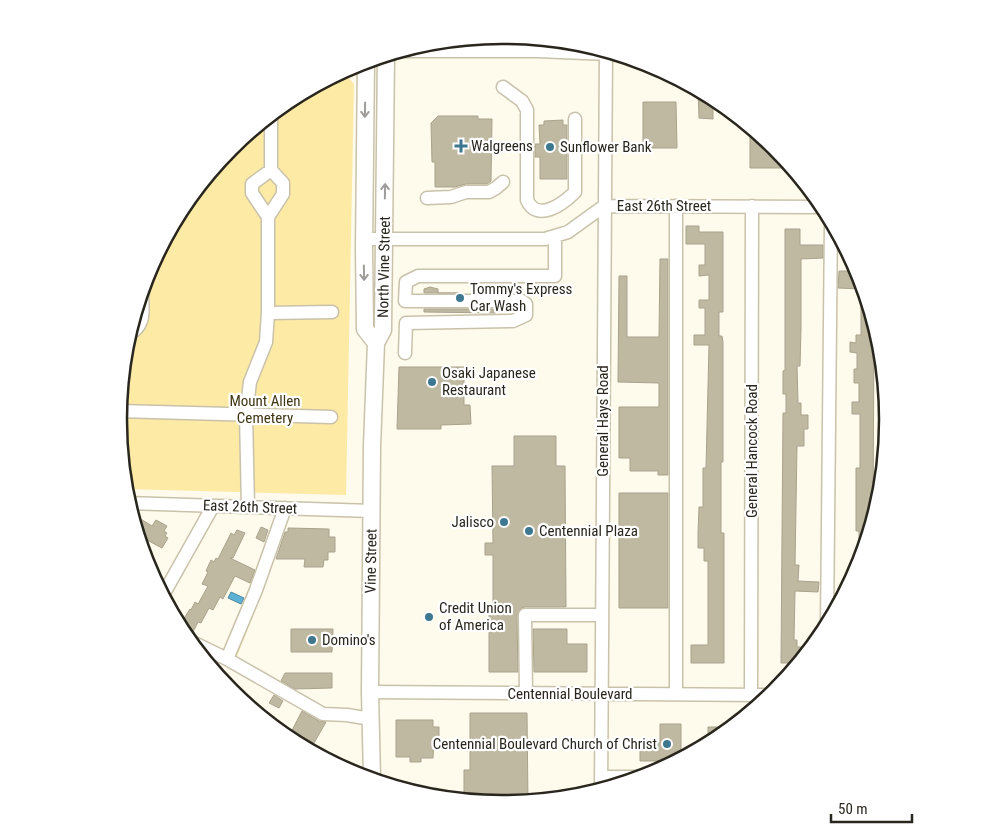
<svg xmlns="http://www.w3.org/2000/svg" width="1006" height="839" font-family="'Roboto Condensed',sans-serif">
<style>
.green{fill:#fdeaa5}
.water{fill:#5cb2d6;stroke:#4d889e}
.building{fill:#bfb9a2;stroke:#a9a28c}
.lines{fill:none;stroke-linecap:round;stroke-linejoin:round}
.minor-casing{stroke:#c9c2ab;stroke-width:15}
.major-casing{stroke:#c9c2ab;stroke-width:19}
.minor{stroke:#fff;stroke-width:12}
.major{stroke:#fff;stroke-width:16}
.oneway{stroke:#9f9d99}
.poi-dot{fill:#3d7890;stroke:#fff;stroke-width:2}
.labels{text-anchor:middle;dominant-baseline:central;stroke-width:4.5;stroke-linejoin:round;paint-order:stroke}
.poi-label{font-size:15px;fill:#29261d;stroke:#fff;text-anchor:start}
.street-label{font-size:15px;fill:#29261d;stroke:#fff}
.park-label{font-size:15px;fill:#3f3514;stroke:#fff}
.rim{fill:none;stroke:#29261d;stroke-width:2.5}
</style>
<rect width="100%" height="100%" fill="#fefaec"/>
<path class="green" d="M343,71L354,84L346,495L125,489L119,419L126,344L148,272L183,206L231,147L290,100Z
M257,605V606L236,659L234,656Z"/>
<path class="water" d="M231,592L244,598L241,604L228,598Z"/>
<path class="building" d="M698,90L713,98V119L699,118Z
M643,102H676L677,148H643Z
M438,116H478V119H492L491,181L487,184H466L455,187H435V162H432L431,123Z
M563,120V125H567V179H540V157H535V144H540L539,125H544V121Z
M750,127L775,148L791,168H750Z
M686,226H699V232H723V312H719V336H722L723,342V462H721V533H724V663H691V645H708V561H704V548H698V533L699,507H703V468H706L709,345H694V335H705V308H699V300H709V275L699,276V265H705V244H686Z
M785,229H800V245H823V258L801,259V329L800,366H797L798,403H801V415H808V429H804V446H797L795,565H799L798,581L819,582L818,592L795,591L794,640H797V647H811L798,663H781L783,413H786V394H783V371L785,370Z
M660,259H668V475H658V471H630V458H619V407H659V383L618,382L619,276H627V337H659Z
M839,271H858L874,324L873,518L861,557L859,556V531H856V468H860V414H852V402H859V383H854V369H857V353L850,352V342L856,343V335H861V289L838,288Z
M430,287L438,289V293H460H424V289Z
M424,309H496V313L424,312Z
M399,367H464V405H470L471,424L441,425V429H397Z
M514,436H556V466H565L566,607H525L521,608L517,615L518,672H489V610H493V555H485V543H493L492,466H514Z
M619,493H668V608H619Z
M139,518L152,526L156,520L167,526L164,531L167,533L165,536L168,538L162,548L145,539L146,536L137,530L135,524Z
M261,527L268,530L264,542L256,538Z
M288,528L329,529V537H335V552H328V560H324L323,567H304L305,559H276L285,532H288Z
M237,530L245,533L233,558H230L255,570L250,583L235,576L223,599L220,597L213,610L209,608L201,623L198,622L193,632L180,625L190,609L191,610L195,602L198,604L208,586L202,584L208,572L206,571L211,560L214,562L216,558L218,559L231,533L234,535Z
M291,629H333L332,652H291Z
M533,629H567V644H587V672H534Z
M285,673H332V688L295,689L281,681Z
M274,695L283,701L279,708L269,703Z
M302,711L319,721L326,722L310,750L288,738Z
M470,713H527L528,802L503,804L464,799V770H470Z
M396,720H433V727H439V740H434L433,758H421V762H410V757H396Z
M660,724H681V758L676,761H640V748H653V743H660Z
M708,727H732L708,744Z"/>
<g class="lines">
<g class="minor-casing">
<path id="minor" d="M498,35V49
M503,87L522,101L527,110V200C537,223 563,204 575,192V119
M427,198L451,197L466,192H489L496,188L503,182
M676,206V694
M268,217L252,193V184L271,170
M364,239H545L568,232L604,206L823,207
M268,313L332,312
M129,334C147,325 142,308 142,290
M405,353L406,323L513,321L526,315V304L522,301H405L406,282L418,276H555V236
M119,411L331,417
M128,503L372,511
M248,507L246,415L250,382L266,342L268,313V217L283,194V183L271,170V115
M163,595L213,506
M827,625L831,222
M190,641L227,659L323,714L347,715L371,719
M227,659L256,590L285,508
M370,692L771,695
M526,693L525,615H602
M751,695L752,206
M601,777H642
M601,790L606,52"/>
</g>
<g class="major-casing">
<path id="major" d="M406,49H537L609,52
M366,61L364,248L365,329L376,343
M376,343L383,330L386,55
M372,779L370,692L372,446L376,343"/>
</g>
<use href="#minor" class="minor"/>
<use href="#major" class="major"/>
</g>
<defs><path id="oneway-shaft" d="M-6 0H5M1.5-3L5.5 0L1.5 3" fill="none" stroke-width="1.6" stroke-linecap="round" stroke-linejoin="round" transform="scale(1.25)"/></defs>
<g class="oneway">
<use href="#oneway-shaft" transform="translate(365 110) rotate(91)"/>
<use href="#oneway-shaft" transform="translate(385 191) rotate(-89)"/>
<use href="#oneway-shaft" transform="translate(364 273) rotate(89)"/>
</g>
<g class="poi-dot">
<path d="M458.5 138.5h5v5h5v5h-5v5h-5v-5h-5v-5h5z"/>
<circle cx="550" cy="147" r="5"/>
<circle cx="460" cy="298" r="5"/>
<circle cx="432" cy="382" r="5"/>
<circle cx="504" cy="522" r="5"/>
<circle cx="529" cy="531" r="5"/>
<circle cx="429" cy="617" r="5"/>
<circle cx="312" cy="640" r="5"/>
<circle cx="667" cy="744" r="5"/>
</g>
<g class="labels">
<g class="poi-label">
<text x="471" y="146">Walgreens</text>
<text x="560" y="147">Sunflower Bank</text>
<text x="470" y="289">Tommy's Express<tspan x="470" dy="17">Car Wash</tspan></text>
<text x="442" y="373">Osaki Japanese<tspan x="442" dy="17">Restaurant</tspan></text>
<text x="494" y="522" text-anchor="end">Jalisco</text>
<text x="539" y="531">Centennial Plaza</text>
<text x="439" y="608">Credit Union<tspan x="439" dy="17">of America</tspan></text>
<text x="322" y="640">Domino's</text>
<text x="657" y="744" text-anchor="end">Centennial Boulevard Church of Christ</text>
</g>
<g class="street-label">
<text x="664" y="206">East 26th Street</text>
<text transform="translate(384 267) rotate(-89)">North Vine Street</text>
<text transform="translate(603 421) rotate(-90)">General Hays Road</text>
<text transform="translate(752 451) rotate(-90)">General Hancock Road</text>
<text transform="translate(250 507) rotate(2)">East 26th Street</text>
<text transform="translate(371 561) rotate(-89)">Vine Street</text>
<text x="570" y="694">Centennial Boulevard</text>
</g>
<g class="park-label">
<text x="265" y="401">Mount Allen<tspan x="265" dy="17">Cemetery</tspan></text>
</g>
</g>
<path d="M0 0H1006V839H0ZM502 44H504A375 375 0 0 1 879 419V420A375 375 0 0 1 504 795H502A375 375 0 0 1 127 420V419A375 375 0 0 1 502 44Z" fill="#fff" fill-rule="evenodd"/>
<path class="rim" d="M502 44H504A375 375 0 0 1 879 419V420A375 375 0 0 1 504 795H502A375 375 0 0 1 127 420V419A375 375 0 0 1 502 44Z"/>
<path d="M831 814v8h81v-8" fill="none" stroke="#29261d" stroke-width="2.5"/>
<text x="838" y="814" font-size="15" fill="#29261d" stroke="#ffffff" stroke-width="4" paint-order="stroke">50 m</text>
</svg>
